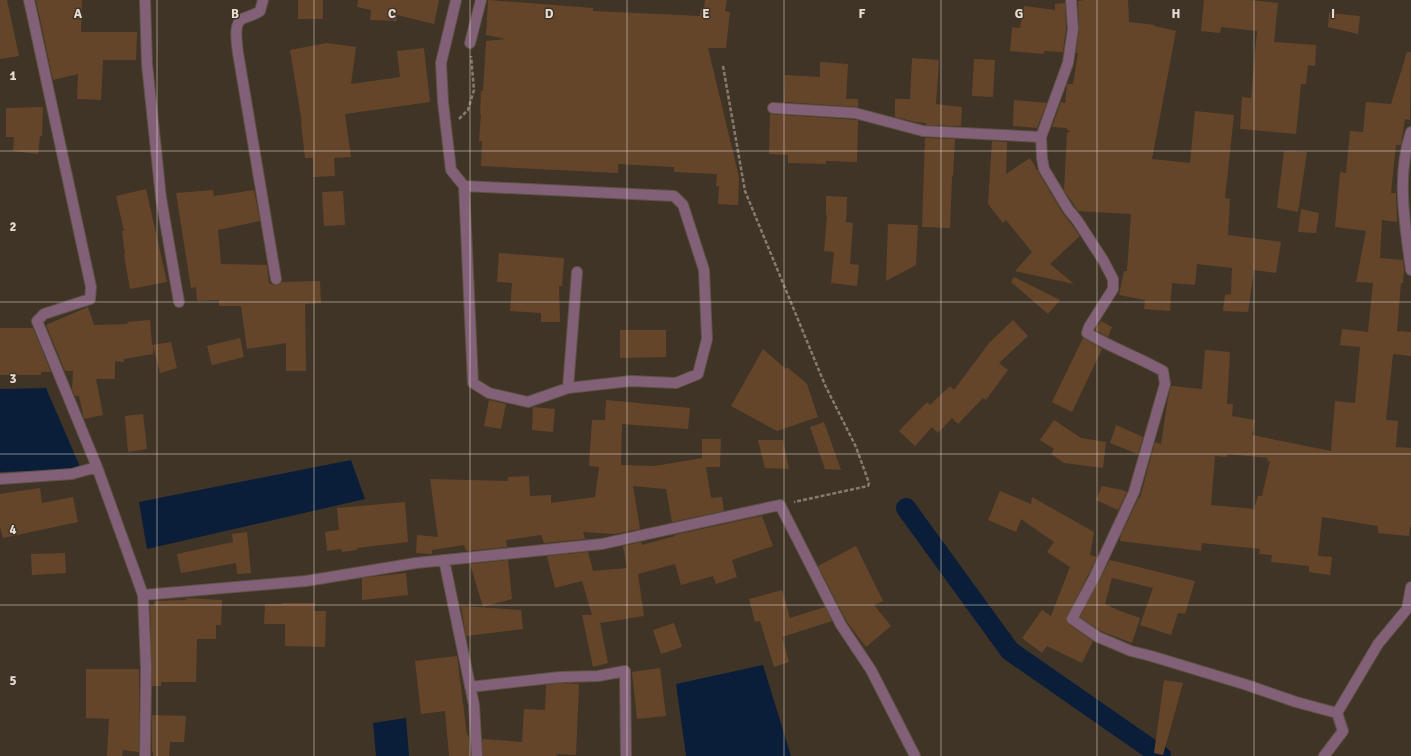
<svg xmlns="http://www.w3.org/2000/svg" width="1411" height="756" font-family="Signika,sans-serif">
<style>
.water{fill:#0a1e3a}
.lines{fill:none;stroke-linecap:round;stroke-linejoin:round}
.canal{stroke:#0a1e3a;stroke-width:20}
.building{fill:#65452a;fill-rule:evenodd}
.minor-casing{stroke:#5e5245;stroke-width:12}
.path{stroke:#857b6f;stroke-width:2.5;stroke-dasharray:4 2;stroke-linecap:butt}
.minor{stroke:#826178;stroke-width:10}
.grid{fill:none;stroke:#e5ddd4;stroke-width:1;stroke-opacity:0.55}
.grid-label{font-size:13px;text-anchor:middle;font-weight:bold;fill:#e5ddd4;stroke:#403426;stroke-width:3;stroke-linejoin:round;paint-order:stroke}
</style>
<rect width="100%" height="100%" fill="#403426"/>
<path class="water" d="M46,388L81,469L0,472V389Z
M351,460L365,499L147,549L139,502Z
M763,665L791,756H686L676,684Z
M406,718L409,756H376L373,723Z"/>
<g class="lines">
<path class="canal" d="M906,508L1010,651L1161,756"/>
</g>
<path class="building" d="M0,0H7L19,56L0,59Z
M36,0H82L81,32H137L136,60H103L101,100L77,99L78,74L53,80Z
M298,0H323V19H298Z
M358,0H439L434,24L397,15V21L370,20L371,10L357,7Z
M488,0L593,8V11L700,16L701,8L704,9L705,0H727L725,11L730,12L726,48H708L739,177L738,205L718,204L719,186H716L717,174L674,172V167L618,164V173L481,166L482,141H479L481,114H480L481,91H483L486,41L506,39L486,35Z
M1084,0H1128L1129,22L1155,25L1154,26L1176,31L1152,159L1190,163L1195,111L1234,115L1225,198L1230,199L1228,235L1281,242L1276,273L1254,270L1248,312L1223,311L1225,295L1231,294L1232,268L1197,264L1195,285L1172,283L1170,311L1144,309L1145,300L1119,295L1124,271H1127L1131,214L1078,211L1064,190L1067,133L1071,131L1067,130V128L1052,127L1061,102L1065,103L1067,84H1073L1078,53H1076L1079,30L1078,1Z
M1204,0H1250L1278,3L1274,42L1316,45L1315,66L1308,65L1306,84H1301L1296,134L1240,129L1242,97L1251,98L1257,31L1221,27L1220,33L1201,31Z
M1065,3L1066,29L1063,52L1044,51V54L1010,51L1012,27L1020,28L1024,6L1055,10V4Z
M1329,13L1360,16L1358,34L1328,27Z
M327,43L356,47L351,84L400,77L397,51L424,48L430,102L345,114L351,157L334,158L335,176L313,177V158H305L301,123H302L290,50Z
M1407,52H1411L1410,120L1405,119L1401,145H1396L1391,193H1396L1397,222L1382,220L1380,258L1403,260L1404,270L1403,283H1401L1397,331L1411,332V356L1393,354L1386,420L1398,421L1396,447L1411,448V527H1410L1409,536L1378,533V526L1322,517L1318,556L1332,557L1330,575L1309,572V566L1271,562L1272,555L1259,554L1260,549L1202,543L1201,551L1120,541L1121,535L1139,497L1140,498L1155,442L1161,444L1168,398L1171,386L1202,389L1205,350L1230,352L1227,404H1233L1232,416L1255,420L1252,435L1331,451L1335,401L1355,403L1360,347L1340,345L1342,329L1368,332L1373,283L1356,282L1366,231L1335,227L1340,172L1346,173L1350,131L1363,132L1366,102L1391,104ZM1227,454L1268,458L1267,461H1270L1262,496H1258L1254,509L1211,505L1215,456L1227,457Z
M912,58L939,60L936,104L962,107L961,126L925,125L926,123L916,122L895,117V99H910Z
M974,59L995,60L993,97L972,96Z
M820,62L848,64L846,99H858V107L784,102L785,75L820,77Z
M1014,100L1047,103L1037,128L1013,126Z
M43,107L42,136H40L38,154L13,151L14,137H6V108Z
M770,114L858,120L857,162L826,161V164L788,163V155L769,154Z
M925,138L955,139L953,176H952L950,228L922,227Z
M992,141L1007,142L1006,174L1030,158L1062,212L1080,236L1050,264L1074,284L1015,271L1032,252L1006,220L1003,223L988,204Z
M1284,151L1307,152L1298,212L1277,208Z
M146,189L167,282L130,289L124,255H125L122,231H124L116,196Z
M213,190L214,196L254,190L260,221L218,230L221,264L267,265L269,283L274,285H277L282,282L320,281L321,303L305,304L306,371H286V343L247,349L241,306H219V300L197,301L196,287L191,288L176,193Z
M343,191L345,225L324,226L322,192Z
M826,196L847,197L846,222L853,223L850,264L859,265L857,286L831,283L834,252L824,251L827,215H826Z
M1301,209L1319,213L1316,233L1298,232Z
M888,224L918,225L916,265L886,281Z
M499,253L564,258L562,286H559L560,322H541V313L510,311L512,283L497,282Z
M1014,277L1060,300L1048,314L1011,282Z
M88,307L94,325L128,324L127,322L150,320L152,345L171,342L177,368L160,373L153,345V354L124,359V362L115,361V379H96L103,415L84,419L79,396H75L72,389L73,371H65L46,325Z
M1013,320L1028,336L999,363L1008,370L986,400L983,398L958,424L952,418L938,433L932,427L915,446L899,431L927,402L930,405L950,386L954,390L989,343Z
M1101,321L1112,327L1108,337L1095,330Z
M0,328H33L51,372H41V375H0Z
M620,330H666V357L620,358Z
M240,338L244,357L212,365L207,346Z
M1083,338L1102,349L1072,412L1052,402Z
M763,349L786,369L787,367L807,384L818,417L777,431L731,406Z
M489,400L506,404L501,429L484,426Z
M606,400L690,408L688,429L622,424L621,465L655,466L702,458V439H721L720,467H706L711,498L722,497L724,511L672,522L666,489L633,486L640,529L615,534L583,532L585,539L544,543L541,535L506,540L507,547L466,551L464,545L432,550V554L416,553L417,535L438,537L430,479L508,481V477L529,476L530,496L551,495V503L595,497L599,467L589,466L592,420H605Z
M533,407L555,409L553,432L532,430Z
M143,414L147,449L128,452L125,416Z
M1054,420L1081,438L1106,442L1103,468L1064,463L1051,454L1054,449L1040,440Z
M824,422L841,470L825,469L810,427Z
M1116,425L1143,437L1138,454L1110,443Z
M758,440H783L789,469L765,468Z
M1102,486L1122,490L1127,492L1118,510L1096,500Z
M40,488L42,503L73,497L78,522L3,538L0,527V494Z
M1000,491L1031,504L1032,497L1094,532L1090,555L1097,557L1066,619L1068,624L1093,641L1082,663L1047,646L1042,653L1022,638L1042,610L1051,616L1070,567L1047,552L1054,542L1021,519L1016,532L988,520Z
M405,502L408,542L357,548V550L342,552L341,549L327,551L325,532L339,530L337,508Z
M762,516L773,546L732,560L737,577L716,584L713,576L681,585L675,564L638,574L644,616L600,623L608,663L593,667L582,615H592L582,581L555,588L547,556L588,552L593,571L627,568L623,546L641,542L642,545L675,536L674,535Z
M247,532L251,573L237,574L236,563L181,573L177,554L233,542L232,534Z
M856,546L883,601L874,605L891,626L866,647L847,622L818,566Z
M65,553L66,573L32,575L31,554Z
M508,560L512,599L483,607L470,564Z
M1110,560L1195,581L1185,614L1178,613L1171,635L1140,625L1153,588L1112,578L1105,604L1120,611L1140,618L1132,643L1101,631L1080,617Z
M406,573L408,595L362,600V578Z
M782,590L790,618L825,607L832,621L782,637L789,662L774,667L760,621L755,622L749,599Z
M186,598L222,600L221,625H216V639H197L196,682H161V686H152L150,606H154V601L187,600Z
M282,603H315L314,611H326L325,647L285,646V624H264L265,604H282Z
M461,606L521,610L523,629L466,636Z
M674,623L682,647L661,654L653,630Z
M457,656L467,735H468L469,738L470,756H449L445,711L421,714L415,661Z
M660,668L666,716L637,719L632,672Z
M86,669H139V752L123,750L122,756H107L109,719L86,718Z
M1164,680L1183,683L1163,755L1154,753Z
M560,683L579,684L576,755L557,754V756H483L482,739L522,742L524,709L545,710L546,685Z
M152,715L186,716L184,742H170L169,756H153V753L152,752Z"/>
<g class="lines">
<g class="minor-casing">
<path id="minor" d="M29,0L91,287L90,299L44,314L37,321L97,467L143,595L146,667L145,756
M145,0L147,64L161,198L179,302
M263,0L260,11C255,15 248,16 242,19C233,24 237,44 238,53L276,279
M456,0L441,63L443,102L451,170L464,186L674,196L683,205L704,270L707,339L698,374L676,383L631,381L568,388
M1071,0L1073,29L1068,63L1041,137L1042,158L1044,169L1068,209L1077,220L1103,260L1113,279V289L1089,327L1087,333C1112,348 1138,357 1163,371L1165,384L1134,492L1094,578L1072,619L1098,637L1131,651L1151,656L1247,685L1296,702L1337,713
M470,43L481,0
M773,108L855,113L923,131L1041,137
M1411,132C1396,176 1405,224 1411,270
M464,186L473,383L489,393L528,402L568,388L577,272
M0,479L72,474L97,467
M444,560L474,705L477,756
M143,595L306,581L416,563L602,544L780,505L841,625L871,670L915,756
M470,687L560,677L598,676L625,671L626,756
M1324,756L1343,731L1337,713L1378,644L1407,609L1411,587"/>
</g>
<path class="path" d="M723,66L745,191L825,385L856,447L869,483L868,486L794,502
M459,119L468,110L474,90L471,56"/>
<use href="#minor" class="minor"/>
</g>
<path class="grid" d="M157,0V756M314,0V756M470,0V756M627,0V756M784,0V756M941,0V756M1097,0V756M1254,0V756M0,151H1411M0,302H1411M0,454H1411M0,605H1411"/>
<g class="grid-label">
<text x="78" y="18">A</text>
<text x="235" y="18">B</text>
<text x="392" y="18">C</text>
<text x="549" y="18">D</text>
<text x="706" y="18">E</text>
<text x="862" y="18">F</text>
<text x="1019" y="18">G</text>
<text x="1176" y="18">H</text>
<text x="1333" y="18">I</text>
<text x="13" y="80">1</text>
<text x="13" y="231">2</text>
<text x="13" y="383">3</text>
<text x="13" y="534">4</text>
<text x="13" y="685">5</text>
</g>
</svg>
